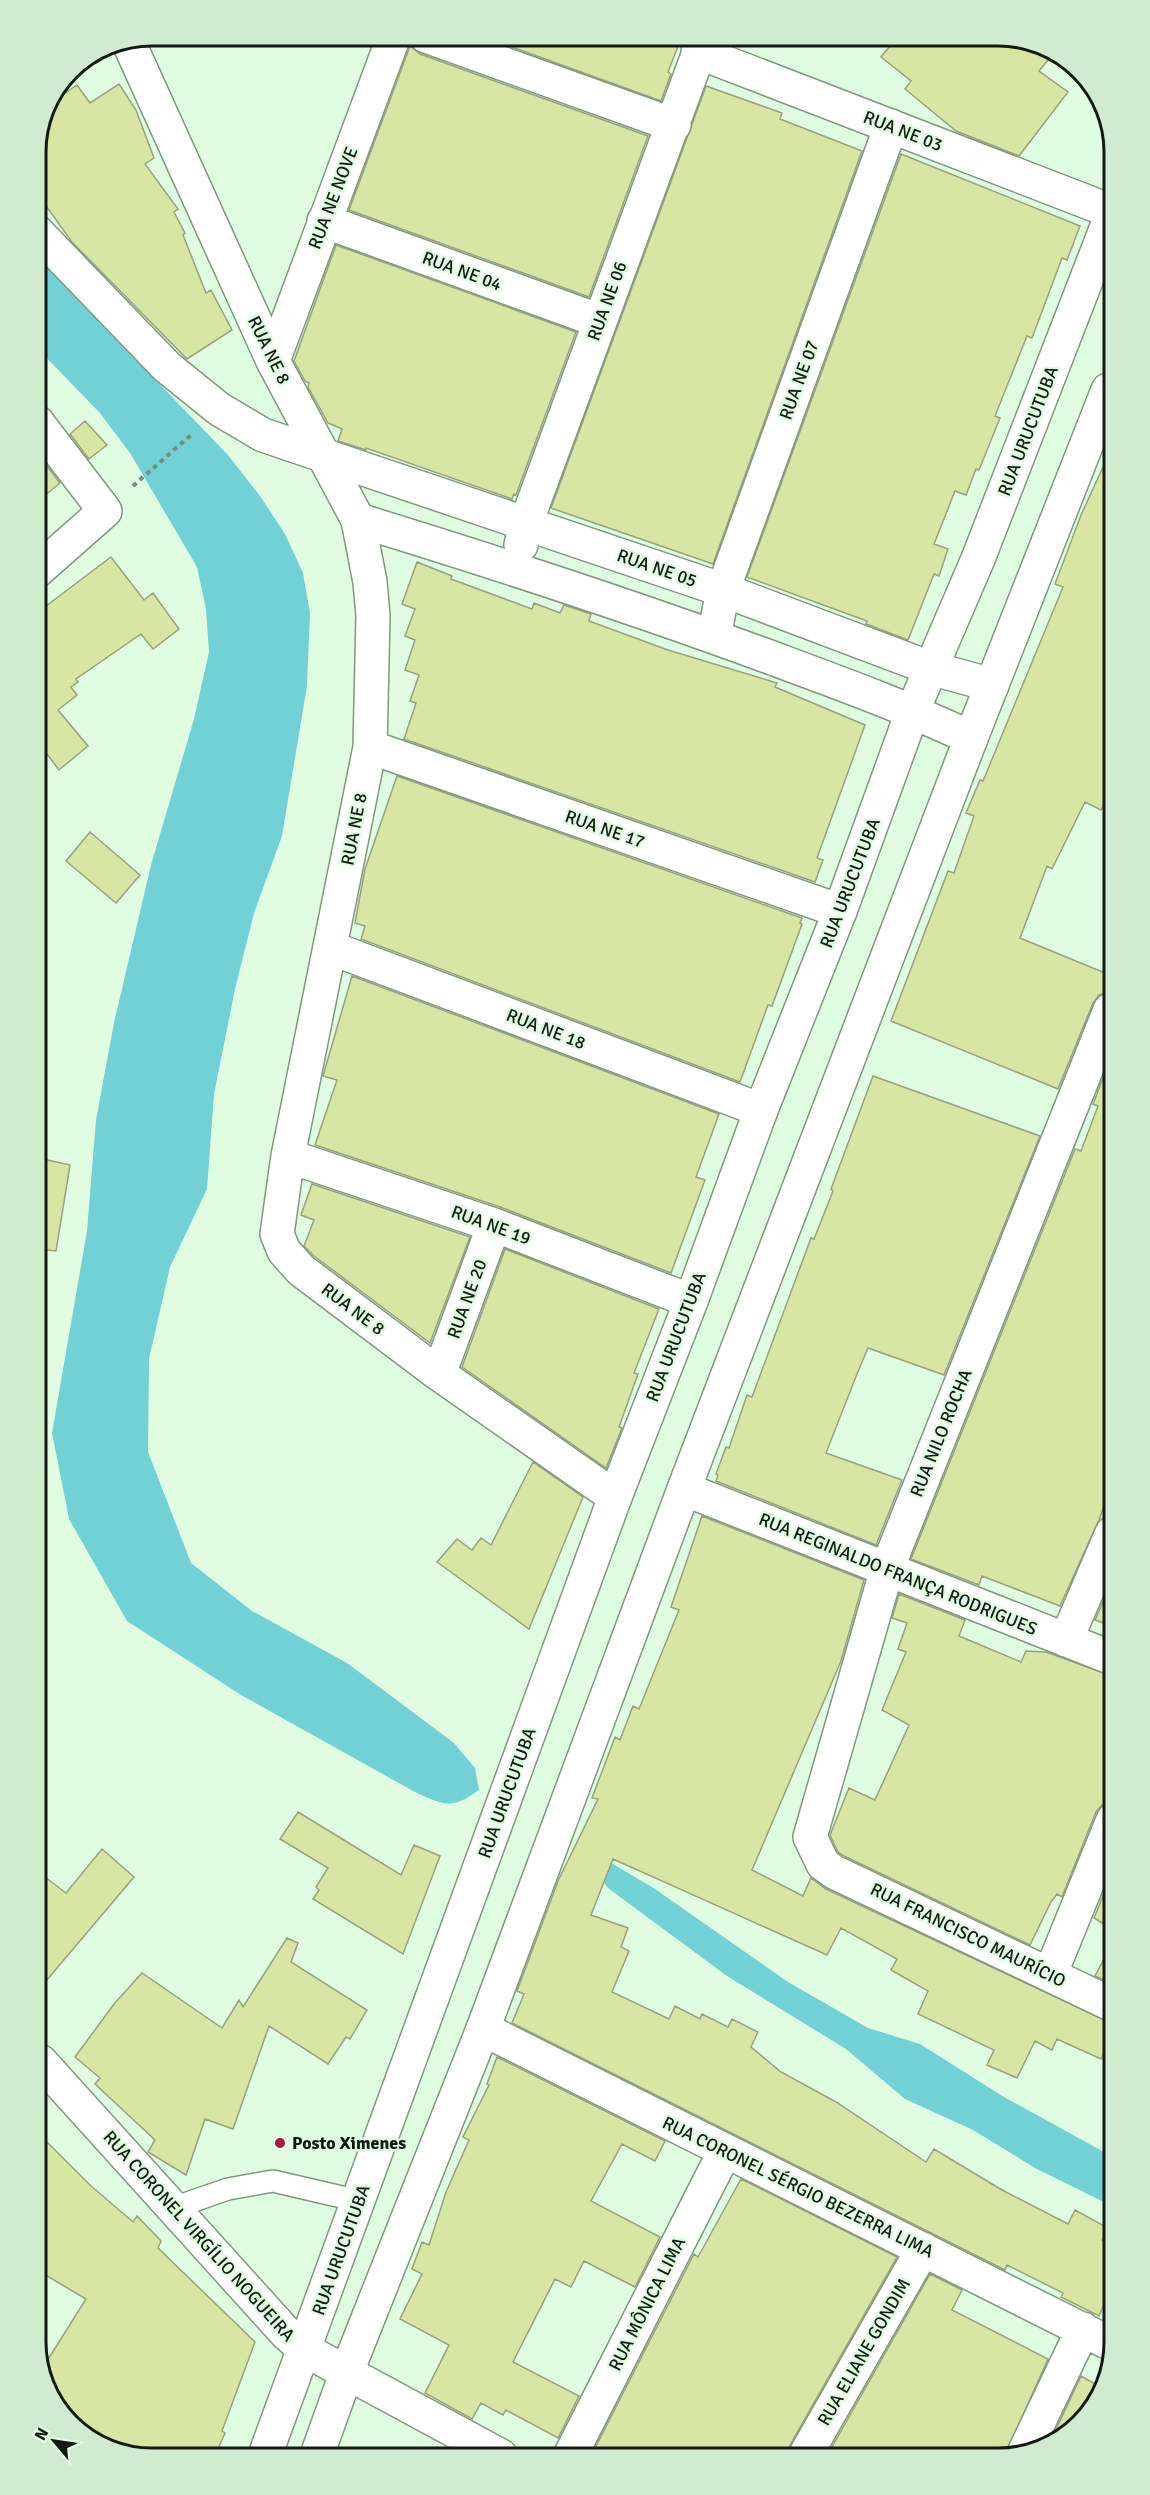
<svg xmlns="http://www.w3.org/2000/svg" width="1150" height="2495" font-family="Signika,sans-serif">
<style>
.water{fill:#72d1d4}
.building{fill:#d7e6a2;stroke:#98a07f;stroke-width:1.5}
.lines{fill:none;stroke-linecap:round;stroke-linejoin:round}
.service-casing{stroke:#7f997f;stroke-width:24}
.minor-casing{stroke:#7f997f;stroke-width:36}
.tertiary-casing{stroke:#7f997f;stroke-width:36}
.path{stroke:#7a8d7a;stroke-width:4;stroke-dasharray:4.5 4.5;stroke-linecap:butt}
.service{stroke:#fff;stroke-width:21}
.minor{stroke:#fff;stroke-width:33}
.tertiary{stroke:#fff;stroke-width:33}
.poi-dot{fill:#ab1640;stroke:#e1fde1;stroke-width:2}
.labels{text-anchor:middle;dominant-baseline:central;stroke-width:5;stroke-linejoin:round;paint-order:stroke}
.street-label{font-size:18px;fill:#111b11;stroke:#e1fde1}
.poi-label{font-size:18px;font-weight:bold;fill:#111b11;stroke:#e1fde1;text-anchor:start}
.rim{fill:none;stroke:#111b11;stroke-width:3}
</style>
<rect width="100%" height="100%" fill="#e1fde1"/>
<path class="water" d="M37,257L228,455L260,496L285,534L303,573L310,613L307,686L282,836L254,913L235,989L214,1094L207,1189L170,1267L149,1359L148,1452L191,1563L252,1611L347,1663L454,1743L475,1768L479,1790C452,1810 443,1805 415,1792L241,1695L127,1621L69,1519L52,1433L87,1231L96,1120L114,1023L151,865L194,719L209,652L206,609L197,567L130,453L100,413L37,348Z
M608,1861L655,1889L788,1982L868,2028L920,2044L1004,2097L1113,2157L1114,2207L1035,2168L973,2130L905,2099L846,2049L727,1976L608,1888L594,1870Z"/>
<path class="building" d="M482,36H682L668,72L671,74L661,101Z
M898,36H1006L1053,54L1039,71L1068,92L1019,156L956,131L905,89L911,81L881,57Z
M410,46L420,54L648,136L589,297L349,210Z
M119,84L136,110L154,158L145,164L178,209L174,212L185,233L183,235L206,293L211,290L232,330L187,359L72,242L36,192V145L45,107L57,90L61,96L77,85L90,103Z
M706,86L782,113L780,119L862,151L713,564L551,508Z
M901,154L1080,226L1067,260L1062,258L1032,338L1027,336L995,416L1000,418L979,470L976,469L966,495L955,491L934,544L948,549L939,576L934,574L908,640L866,624L867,621L747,577Z
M336,245L576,332L516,495L514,494L512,499L366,448V450L338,441L342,429L328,423L308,387L309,383L305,381L294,361Z
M85,421L107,445L89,459L70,434Z
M1109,454L1110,791L1101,810L1085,802L1052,869L1047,866L1020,938L1110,975V992L1099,995L1093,1003L1058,1089L891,1021L948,871L954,873L974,816L966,813L980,780L983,781L1063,587L1055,584L1081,515Z
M41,458L60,483L37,502V462Z
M111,557L144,600L153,593L179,629L153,649L141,634L76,679L78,682L71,687L77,695L58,710L88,746L59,770L38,742V612Z
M417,562L452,576L451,579L532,609L534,603L560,613L564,605L591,614L589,621L668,650L777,683L775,687L865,725L817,858L823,860L815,882L404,739L416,703L410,701L419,675L405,670L415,640L405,636L415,609L402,604Z
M397,776L802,918L800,923L802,924L772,1006L768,1005L740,1082L361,939L365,926L355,923L365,869Z
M90,832L140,875L116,903L66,861Z
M352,976L719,1114L696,1177L705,1180L671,1273L500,1207L315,1145L337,1080L323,1076Z
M1110,1060L1112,1483L1099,1520L1060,1606L982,1576L979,1585L911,1559L1075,1149L1081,1151L1098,1106L1093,1104Z
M873,1076L1040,1136L944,1375L868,1348L857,1374L826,1453L902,1480L876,1545L716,1481L718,1475L716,1474L726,1447L729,1448L747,1395L752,1397L811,1238L814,1239L833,1191L831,1189Z
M39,1158L70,1165L56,1251L39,1249Z
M312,1184L470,1237L430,1343L314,1256L304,1246L314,1220L301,1215Z
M505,1249L659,1309L634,1373L638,1374L619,1427L622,1428L606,1468L462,1367Z
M533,1462L583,1497L529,1629L437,1562L457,1539L472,1550L481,1538L491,1545Z
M702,1516L864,1580L841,1661L752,1870L803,1896L811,1878L826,1889L1113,2024V2034L1101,2059L1057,2039L1052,2050L1035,2041L1017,2078L987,2065L994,2050L918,2014L928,1991L891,1970L897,1959L841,1928L827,1955L613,1859L591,1915L628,1928L621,1947L629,1951L612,1992L669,2019L675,2006L700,2019L702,2014L728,2027L732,2019L758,2032L751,2047L781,2072L836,2102L926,2162L934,2149L1002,2190L1068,2224L1075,2210L1108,2228L1102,2240L1114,2246V2281L1099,2316L1061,2297L1063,2293L1007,2265L1005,2270L512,2023L524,1994L517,1991L558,1881L598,1799L592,1798L615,1737L620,1740L633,1706L639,1709L679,1610L671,1607Z
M1112,1581V1626L1095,1620Z
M899,1594L965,1620L959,1636L1021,1662L1026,1651L1046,1652L1112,1676V1802L1102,1805L1096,1812L1062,1897L1057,1894L1051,1902L1030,1945L844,1856L838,1852L830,1835L849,1788L875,1800L909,1725L882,1710L906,1652L898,1649L907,1623L892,1618Z
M298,1812L401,1875L414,1845L440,1856L403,1954L313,1899L319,1890L316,1887L328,1868L280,1839Z
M102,1849L134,1877L41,1987V1874L66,1893Z
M1113,1871V1930L1094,1918Z
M287,1938L298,1943L291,1962L367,2010L350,2039L346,2037L328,2064L269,2026L233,2129L205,2119L186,2175L148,2152L155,2140L95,2084L100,2078L75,2057L114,2004L142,1973L222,2028L239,2000L243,2007Z
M1113,1942V1984L1095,1976Z
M497,2057L665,2141L655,2161L622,2144L591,2201L660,2237L635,2287L584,2261L571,2287L555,2279L513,2362L579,2396L558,2438L506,2410L503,2415L481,2403L472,2419L425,2393L449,2345L400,2319L422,2274L412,2269L422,2242L429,2245L446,2192L469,2140L463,2137L489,2085L487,2084Z
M42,2137L90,2185L133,2222L137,2216L161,2241L158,2248L255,2342L222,2431L225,2433L214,2458L144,2459L81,2435L42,2380V2369L86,2299L42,2273Z
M741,2179L897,2257L790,2445L787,2454L591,2456L694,2254L698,2257Z
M930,2274L962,2290L952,2310L1048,2359L1006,2453L828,2454Z
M1081,2376L1099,2386L1090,2413L1050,2442Z"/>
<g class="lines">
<g class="service-casing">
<path id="service" d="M173,2208L228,2189L273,2181L359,2201"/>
</g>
<g class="minor-casing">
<path id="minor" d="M426,36L674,125
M128,41L273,361L358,520L370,582L373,616L370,747L288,1156L277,1234L284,1251L301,1270L439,1374L615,1497
M698,52L1108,210
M324,221L600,321
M36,231L167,367L219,409L263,435L723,590L930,668L992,685
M273,361L394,36
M37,422L105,511L37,571
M358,520C495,562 630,606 764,655C834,681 904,706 971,738
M521,545L526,523L705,36
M714,637L723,590L891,126
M370,747L840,911
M331,948L761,1110
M1110,1010L887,1569L810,1837L823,1864L834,1872L1113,2005
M288,1156L494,1225L691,1301
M439,1374L494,1225
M684,1489L1112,1658
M1066,1640L1112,1533
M1050,1975L1113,1820
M483,2029L1113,2345
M41,2062L286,2333L305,2350L501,2456
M1024,2453L1083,2329
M806,2454L923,2249
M570,2456L725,2151"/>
</g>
<g class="tertiary-casing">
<path id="tertiary" d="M264,2458L615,1497L691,1301L761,1110L840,911L913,710L978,559L1108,224
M316,2458L346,2374L483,2029L684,1489L971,738L1108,390"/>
</g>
<path class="path" d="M79,64L84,68L99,60
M133,486L192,434"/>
<use href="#service" class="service"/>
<use href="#minor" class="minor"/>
<use href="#tertiary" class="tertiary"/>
</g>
<circle class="poi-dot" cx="280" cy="2143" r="6"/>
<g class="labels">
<g class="street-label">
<text transform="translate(903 131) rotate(21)">RUA NE 03</text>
<text transform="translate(333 198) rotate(-69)">RUA NE NOVE</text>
<text transform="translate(462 271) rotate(20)">RUA NE 04</text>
<text transform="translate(607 301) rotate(-70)">RUA NE 06</text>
<text transform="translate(269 350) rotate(64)">RUA NE 8</text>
<text transform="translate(799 380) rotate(-70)">RUA NE 07</text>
<text transform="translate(1028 431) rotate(-69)">RUA URUCUTUBA</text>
<text transform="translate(657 568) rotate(19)">RUA NE 05</text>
<text transform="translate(354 829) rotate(-79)">RUA NE 8</text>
<text transform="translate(605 829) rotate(19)">RUA NE 17</text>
<text transform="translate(850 883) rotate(-69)">RUA URUCUTUBA</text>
<text transform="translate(546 1029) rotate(21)">RUA NE 18</text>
<text transform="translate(491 1225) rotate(20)">RUA NE 19</text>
<text transform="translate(467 1299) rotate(-70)">RUA NE 20</text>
<text transform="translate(353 1309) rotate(37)">RUA NE 8</text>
<text transform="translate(676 1337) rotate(-69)">RUA URUCUTUBA</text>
<text transform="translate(941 1433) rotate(-68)">RUA NILO ROCHA</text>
<text transform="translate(898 1574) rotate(22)">RUA REGINALDO FRANÇA RODRIGUES</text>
<text transform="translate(507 1793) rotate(-70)">RUA URUCUTUBA</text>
<text transform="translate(968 1935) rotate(26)">RUA FRANCISCO MAURÍCIO</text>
<text transform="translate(798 2187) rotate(26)">RUA CORONEL SÉRGIO BEZERRA LIMA</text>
<text transform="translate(199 2236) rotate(48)">RUA CORONEL VIRGÍLIO NOGUEIRA</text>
<text transform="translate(341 2250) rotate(-70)">RUA URUCUTUBA</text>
<text transform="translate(647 2304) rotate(-63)">RUA MÔNICA LIMA</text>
<text transform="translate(864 2352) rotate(-60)">RUA ELIANE GONDIM</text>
</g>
<g class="poi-label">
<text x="292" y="2143">Posto Ximenes</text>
</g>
</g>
<path d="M0 0H1150V2495H0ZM152 46H998A106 106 0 0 1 1104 152V2342A106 106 0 0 1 998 2448H152A106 106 0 0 1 46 2342V152A106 106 0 0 1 152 46Z" fill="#d0ebd0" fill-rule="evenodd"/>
<path class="rim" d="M152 46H998A106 106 0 0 1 1104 152V2342A106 106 0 0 1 998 2448H152A106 106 0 0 1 46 2342V152A106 106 0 0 1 152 46Z"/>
<g transform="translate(54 2441) rotate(299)" stroke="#e1fde1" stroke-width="4.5" paint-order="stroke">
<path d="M0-4.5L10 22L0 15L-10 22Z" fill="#111b11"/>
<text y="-9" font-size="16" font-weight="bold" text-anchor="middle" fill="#111b11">N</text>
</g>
</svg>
